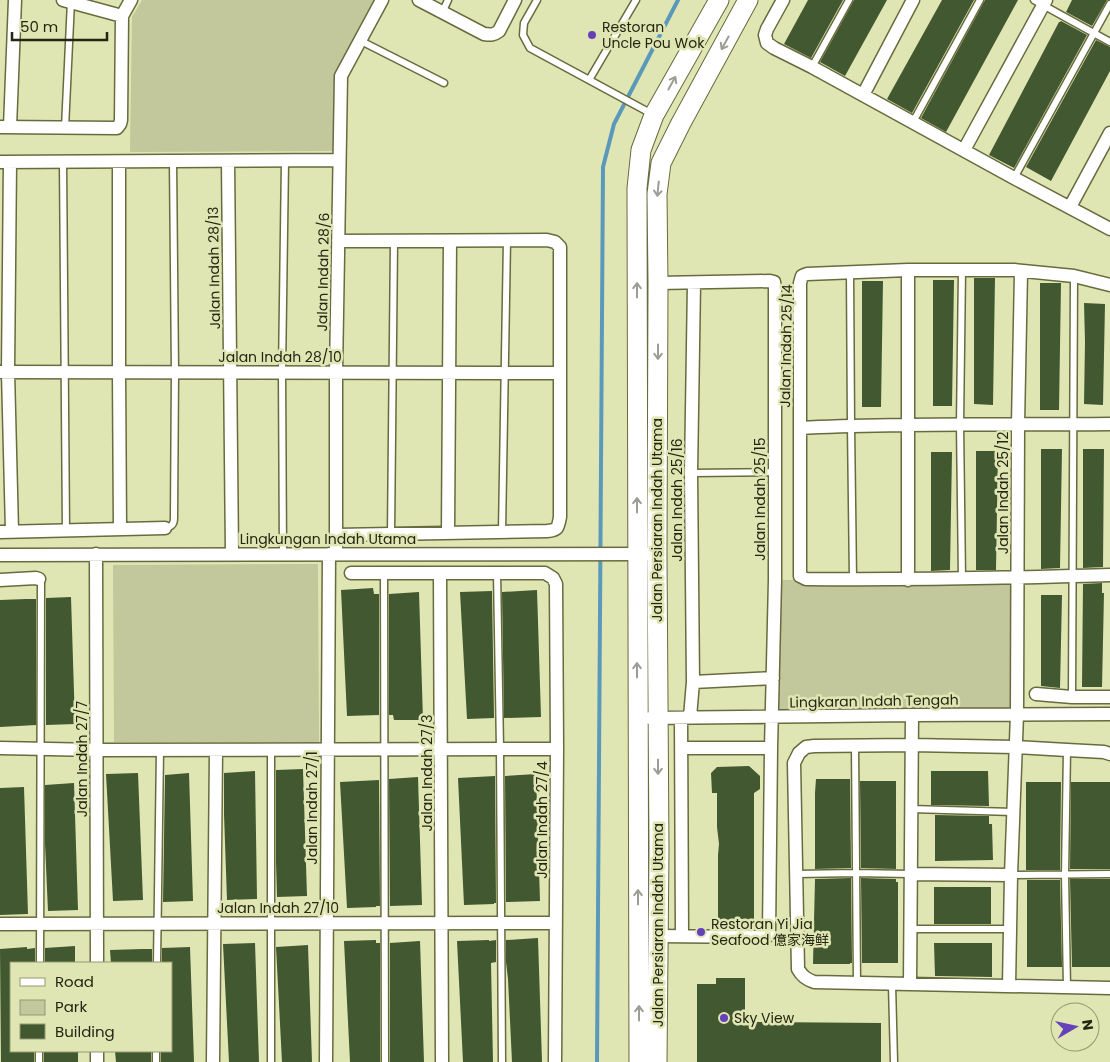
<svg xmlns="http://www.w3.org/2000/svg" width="1110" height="1062" font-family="Poppins,'Noto Sans SC',sans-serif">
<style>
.green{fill:#c2c79c}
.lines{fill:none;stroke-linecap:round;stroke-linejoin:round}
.stream{stroke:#5a99ba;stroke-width:4}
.building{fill:#415831}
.lane-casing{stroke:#676b3d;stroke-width:9}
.street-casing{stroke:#676b3d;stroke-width:15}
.secondary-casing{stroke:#676b3d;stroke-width:21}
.lane{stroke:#fff;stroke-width:6}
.street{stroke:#fff;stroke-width:12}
.secondary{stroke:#fff;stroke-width:19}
.oneway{stroke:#9c9d94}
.poi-dot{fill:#6741b9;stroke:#e0e6b3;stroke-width:2}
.labels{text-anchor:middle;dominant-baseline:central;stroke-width:5;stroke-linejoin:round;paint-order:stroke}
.poi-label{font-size:14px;fill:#242612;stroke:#e0e6b3;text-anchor:start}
.street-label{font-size:14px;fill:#242612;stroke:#e0e6b3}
</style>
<rect width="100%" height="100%" fill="#e0e6b3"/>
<path class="green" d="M142,0H374L334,75V151L130,152L132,17Z
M318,564L319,742H114L113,565Z
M1017,578V714L772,717L775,580Z"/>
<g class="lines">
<path class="stream" d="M597,1062L603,167L614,124L678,0"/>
</g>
<path class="building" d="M808,0H843L811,58L784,44Z
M854,0H887L845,76L820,62Z
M942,0H974L912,113L887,99Z
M985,0H1018L946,132L921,118Z
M1072,0H1107L1092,26L1066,12Z
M1061,21L1087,35L1014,168L989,155L1059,22H1060Z
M1096,40L1110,47V71L1051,181L1026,167Z
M974,278H995L993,405L974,404Z
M933,280H954L952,406H933Z
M862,281H883L881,407H862Z
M1040,283H1061L1059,410H1040Z
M1084,303L1105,304L1103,405L1084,404L1085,342Z
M1041,449H1062L1060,568L1041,569Z
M1083,449H1104L1103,567L1083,568Z
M976,451H998L996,570H976Z
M931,452H952L950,570L931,571Z
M1102,583V593H1104L1102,687H1082L1083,584Z
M373,588L374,594H379V715L347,716L341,590Z
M537,590L541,717L504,718L502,592Z
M492,591L494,718L467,719L460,592Z
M419,592L423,720H394L393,715H389V594Z
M1041,595H1062L1060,688L1041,686Z
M71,597L75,724L46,725V598Z
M26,599H36V725L0,727V600Z
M749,766L760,776V789L754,793V925H718V855L719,844L717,827V793H712L711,773L717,767Z
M303,769L307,896L277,897L276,862V770Z
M255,771L257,899L227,900L224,814V773Z
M931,771H988L989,806L931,805Z
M138,773L143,900L113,901L106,774Z
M189,773L193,901L163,902L165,775Z
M536,774L540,901L506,902L505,776Z
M495,776L496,903H494V904L464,905L458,778Z
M418,777L422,905L390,906L389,779Z
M816,779H850L851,868L815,869V793Z
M379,780L380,906H376V907L347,908L340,782Z
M860,781H896V869L861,868Z
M1026,782H1061L1060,870H1026Z
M1071,782H1110V869H1070Z
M74,783L78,910L48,911L45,844V785Z
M24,787L28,914L0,915V788Z
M935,815L989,816V824H992L993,860L935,861Z
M851,878L852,963H850V964H813L815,879Z
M861,878L896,879V882H898V963H862Z
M1070,879H1110V967H1072Z
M1027,880H1060L1062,967H1027Z
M934,887H991V924H934Z
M538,938L542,1062H512L508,979L506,962V940Z
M376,940V943H380V1062H350L344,941Z
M489,940V941L496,940V962L491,963L493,1062H463L457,941Z
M420,941L424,1062H390V943Z
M255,943L259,1062H229L223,944Z
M934,943H992V977L935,976Z
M308,945L312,1062H282L276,947Z
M75,946V963H45V948Z
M27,947V949L35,948V963H11V1051H34V1062H1L0,949Z
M190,947L194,1062H161V1051H171V963H162V948Z
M142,949H152V963H111L110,950Z
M716,978H745V1014H750V1022L881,1023V1062H697V984H716Z
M44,1051H78V1062H44Z
M115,1051H151V1062H116Z"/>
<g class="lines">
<g class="lane-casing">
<path id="lane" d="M537,0L524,23L523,35L530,48L652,114
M1034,0L1110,42
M442,13L448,0
M361,41L444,83
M812,67L849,0
M589,80L636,0
M913,122L980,0
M65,128L71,1
M63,162L66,530
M1014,178L1110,4
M850,272L851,425L853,579
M691,473L776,472
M165,528C171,527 174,525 174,518L175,372L173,161
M502,532L507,240
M391,534L394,241
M283,554L282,372L285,161
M384,573L385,1062
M497,573L500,749L502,1062
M39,579L41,582L40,963
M962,579L960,424L962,270
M1072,697L1074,276
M855,745L857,983
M271,749V1062
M1067,750L1065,875L1067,988
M911,809L1013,812
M797,874L856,873L910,874
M1011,875L1110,874
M910,929H1010
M157,963L160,750
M892,984L894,1062
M39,1062V1051
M156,1062V1051"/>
</g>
<g class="street-casing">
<path id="street" d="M63,0L122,16
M419,0L484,34C491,35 494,35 499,31L515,0
M783,0L767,29L765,35L767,43L774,48L812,67L1014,178L1110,229
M863,95L913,0
M0,127L117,128L120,124L121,120L122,16L131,0
M10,127L15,0
M964,150L1046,0
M228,161L232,554
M0,162L339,160
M10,162L8,372L12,531
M119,162V372L120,529
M1070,207L1110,133
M1110,285L1074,276L1014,270H908L807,274L802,276L800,283V576L806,579C907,580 1009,578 1110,575
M0,372L560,373
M800,428C903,423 1007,425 1110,424
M0,532L165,528
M448,533L450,241
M337,535L547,531C558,530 558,528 560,517V247L555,242L547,240L338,241
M96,554L97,963
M336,554V372L341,76L382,0
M0,555L657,554
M351,573H440L442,1062
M440,573H545L553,578L556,584L557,749L555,1062
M0,580L36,578L39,579
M908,580V270
M693,682L773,678
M1036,694L1072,697H1110
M690,717L693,682L691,473L694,283
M650,718L912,715L1110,714
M681,718L682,936
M0,748L97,750L557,749
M681,748H771
M1110,754L1104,752L1067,750L1015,747L912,745L814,746L806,747L799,753L794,763L798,969C802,976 806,979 814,982L1110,988
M910,874L1011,875
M0,924L556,923
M658,936L765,937L769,935L771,748L775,580V288L774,282L770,281L658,283
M910,984L912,715
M1009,986L1011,875L1017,714L1018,424L1021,272
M97,1051V1062
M213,1062L216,750
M326,1062L329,554"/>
</g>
<g class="secondary-casing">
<path id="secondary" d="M639,1062L637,188L641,150L654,115L719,0
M657,1062L659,849L657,554L658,283L657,194L661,163L681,123L748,0"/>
</g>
<use href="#lane" class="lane"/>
<use href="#street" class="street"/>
<use href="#secondary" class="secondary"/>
</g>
<defs><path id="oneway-shaft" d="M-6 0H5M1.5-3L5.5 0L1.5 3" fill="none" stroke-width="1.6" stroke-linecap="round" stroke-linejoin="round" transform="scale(1.25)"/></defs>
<g class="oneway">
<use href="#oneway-shaft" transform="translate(725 43) rotate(119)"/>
<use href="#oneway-shaft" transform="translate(672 83) rotate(-61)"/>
<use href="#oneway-shaft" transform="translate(658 189) rotate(96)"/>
<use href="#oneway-shaft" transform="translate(637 290) rotate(-90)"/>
<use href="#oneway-shaft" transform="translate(658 352) rotate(90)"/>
<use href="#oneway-shaft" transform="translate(637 505) rotate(-90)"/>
<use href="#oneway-shaft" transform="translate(637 670) rotate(-90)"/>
<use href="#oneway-shaft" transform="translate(658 767) rotate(90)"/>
<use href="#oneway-shaft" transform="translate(638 897) rotate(-90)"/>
<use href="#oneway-shaft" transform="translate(639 1013) rotate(-90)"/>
</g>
<g class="poi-dot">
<circle cx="592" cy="35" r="5"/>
<circle cx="701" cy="932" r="5"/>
<circle cx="724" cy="1018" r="5"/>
</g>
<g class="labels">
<g class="poi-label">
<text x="602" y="27">Restoran<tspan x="602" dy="16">Uncle Pou Wok</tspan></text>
<text x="711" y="924">Restoran Yi Jia<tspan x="711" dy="16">Seafood 億家海鲜</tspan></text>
<text x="734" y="1018">Sky View</text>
</g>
<g class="street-label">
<text transform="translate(214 268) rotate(-91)">Jalan Indah 28/13</text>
<text transform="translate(323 272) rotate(-89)">Jalan Indah 28/6</text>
<text transform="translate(786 346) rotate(-89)">Jalan Indah 25/14</text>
<text x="280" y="357">Jalan Indah 28/10</text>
<text transform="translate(1003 493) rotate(-90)">Jalan Indah 25/12</text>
<text transform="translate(760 499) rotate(-90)">Jalan Indah 25/15</text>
<text transform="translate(677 500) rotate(-90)">Jalan Indah 25/16</text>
<text transform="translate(657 520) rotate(-90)">Jalan Persiaran Indah Utama</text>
<text x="328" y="539">Lingkungan Indah Utama</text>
<text transform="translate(874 701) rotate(-1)">Lingkaran Indah Tengah</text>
<text transform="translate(82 759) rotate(-90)">Jalan Indah 27/7</text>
<text transform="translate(427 773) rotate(-90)">Jalan Indah 27/3</text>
<text transform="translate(312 808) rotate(-90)">Jalan Indah 27/1</text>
<text transform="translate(542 820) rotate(-90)">Jalan Indah 27/4</text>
<text x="278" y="908">Jalan Indah 27/10</text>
<text transform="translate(658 925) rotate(-90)">Jalan Persiaran Indah Utama</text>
</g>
</g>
<rect x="10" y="962" width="162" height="90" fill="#e0e6b3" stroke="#959973"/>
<rect x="20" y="978" width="25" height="8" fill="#ffffff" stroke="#959973"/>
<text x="55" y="987" font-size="15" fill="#242612">Road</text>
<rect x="20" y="1000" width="25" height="15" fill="#c2c79c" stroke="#959973"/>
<text x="55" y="1012" font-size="15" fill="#242612">Park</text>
<rect x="20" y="1024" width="25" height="15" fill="#415831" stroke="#959973"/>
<text x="55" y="1037" font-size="15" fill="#242612">Building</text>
<g transform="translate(1075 1027) rotate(81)"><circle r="24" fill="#e0e6b3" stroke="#959973"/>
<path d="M0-4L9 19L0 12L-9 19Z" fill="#6741b9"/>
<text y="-8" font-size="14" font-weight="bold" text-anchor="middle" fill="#242612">N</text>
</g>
<path d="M12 32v8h95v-8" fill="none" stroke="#242612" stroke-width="2.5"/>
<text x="20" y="32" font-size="15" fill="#242612" stroke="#e0e6b3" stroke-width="4" paint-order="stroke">50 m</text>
</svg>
